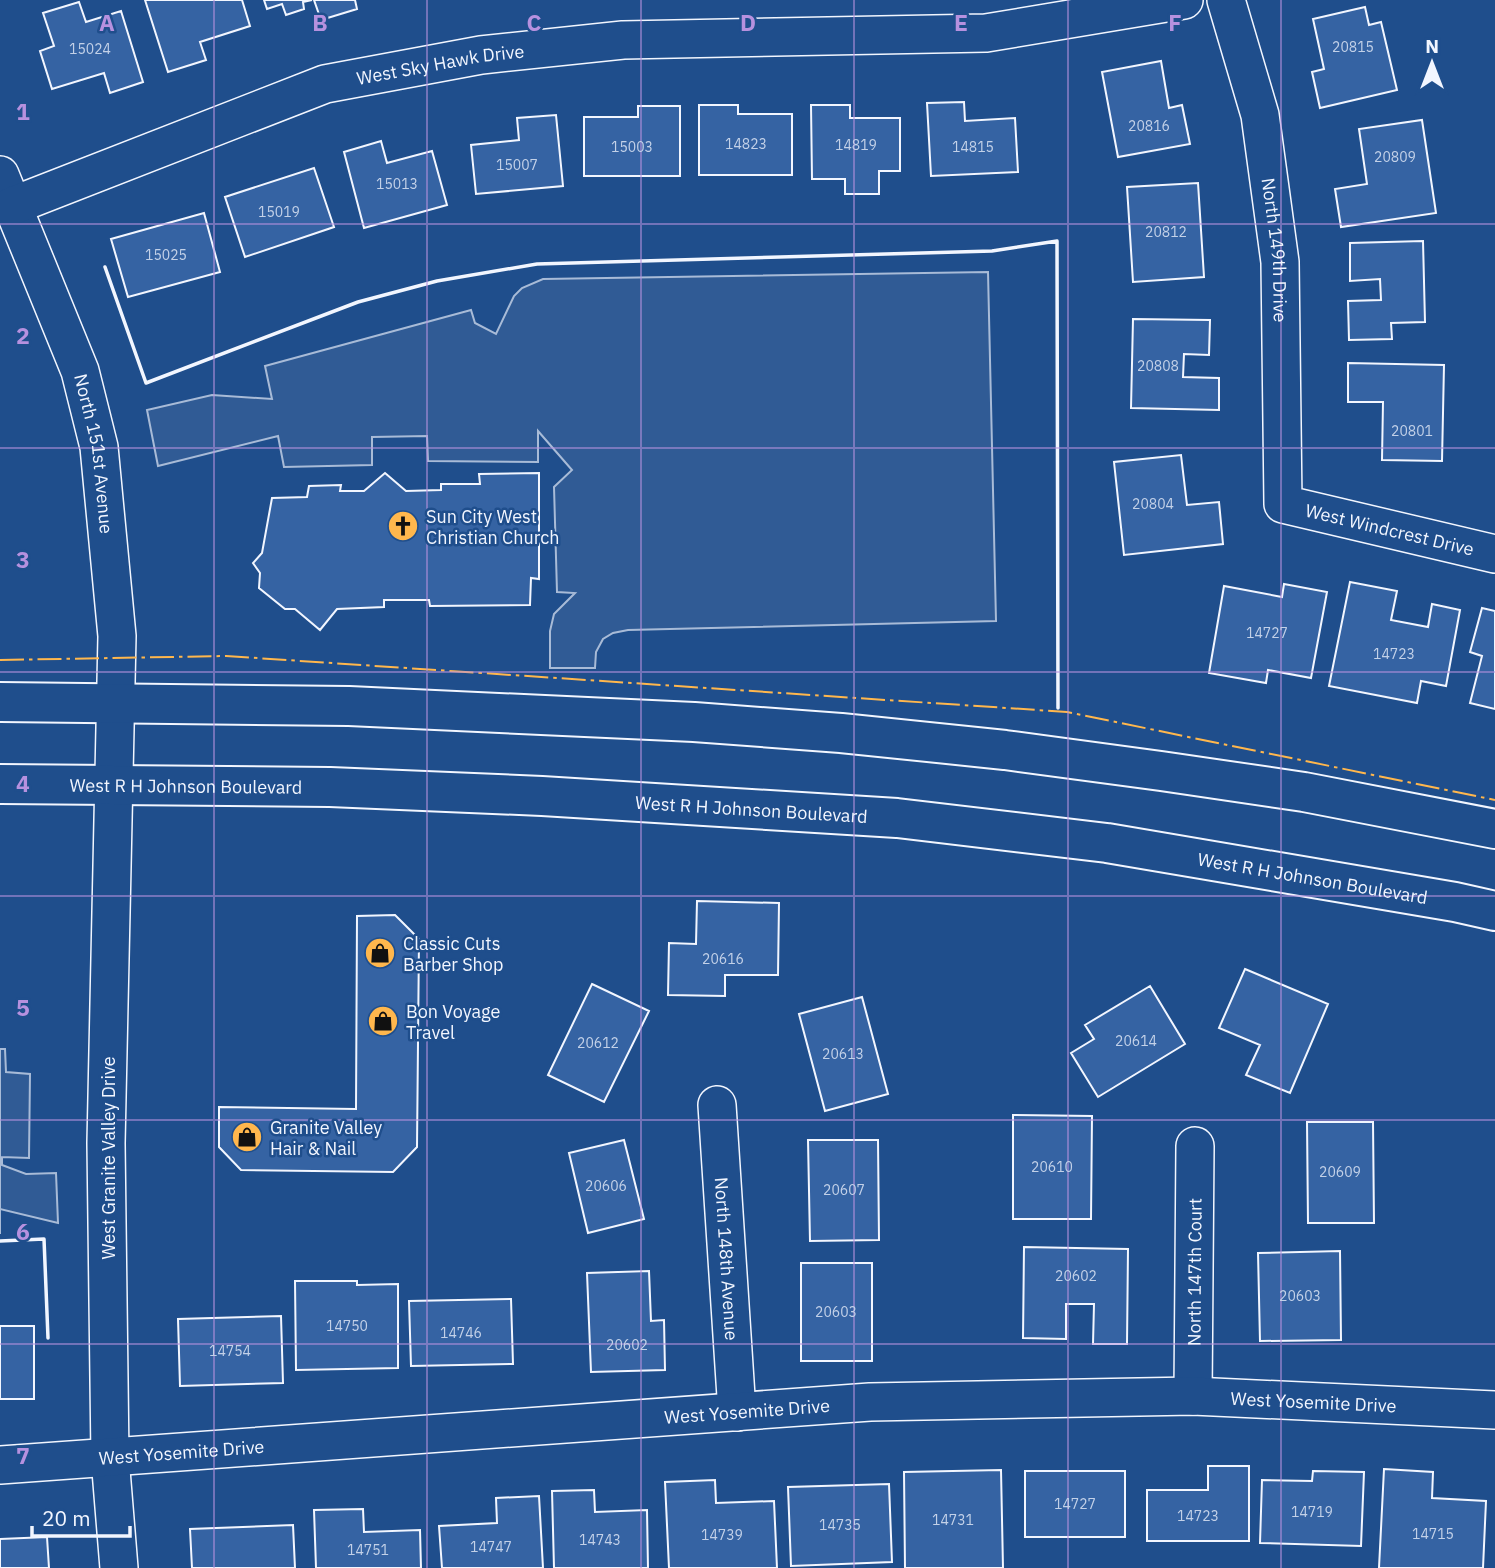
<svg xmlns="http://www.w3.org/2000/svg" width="1495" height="1568" font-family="'IBM Plex Sans',sans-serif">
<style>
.built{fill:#305b95;stroke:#a8bbd7;stroke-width:2}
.building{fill:#3563a3;stroke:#f2f6ff;stroke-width:2}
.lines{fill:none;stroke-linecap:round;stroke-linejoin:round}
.minor-casing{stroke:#f2f6ff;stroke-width:40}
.major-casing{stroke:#f2f6ff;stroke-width:42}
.minor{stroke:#1f4e8c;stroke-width:37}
.major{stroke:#1f4e8c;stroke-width:38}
.wall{stroke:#f2f6ff;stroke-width:3.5}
.power{stroke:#ffb74d;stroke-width:2;stroke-dasharray:24 5 3.5 5;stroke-linecap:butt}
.grid{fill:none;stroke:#b691df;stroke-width:2;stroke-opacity:0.55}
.labels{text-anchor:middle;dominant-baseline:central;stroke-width:5;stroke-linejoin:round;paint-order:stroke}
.number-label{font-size:14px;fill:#c3d1e8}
.street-label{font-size:18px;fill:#f2f6ff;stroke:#1f4e8c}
.poi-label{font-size:18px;fill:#f2f6ff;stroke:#1f4e8c;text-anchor:start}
.grid-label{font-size:23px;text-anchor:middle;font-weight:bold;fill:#b691df;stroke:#1f4e8c;stroke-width:5;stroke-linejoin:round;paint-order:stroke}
</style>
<rect width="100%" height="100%" fill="#1f4e8c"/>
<path class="built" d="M988,272L996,621L628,630L613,633L603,639L596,652L595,668H550V631L554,614L575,593L557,592L554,487L572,470L538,431V462L428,461L427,436L372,437V465L284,467L278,436L158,466L147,410L212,395L272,399L265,366L471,310L475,323L496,334L514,296L522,288L543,279Z
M0,1049H5L6,1072L30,1074L29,1158L2,1157V1165L26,1174L56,1173L58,1223L0,1209V1234Z"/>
<path class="building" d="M145,0H242L250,26L200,42L206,60L168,72Z
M264,0H312L303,2L304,9L286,15L282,4L267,9Z
M314,0H355L357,9L321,20Z
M79,2L86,22L121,11L143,82L110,93L104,73L52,89L40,51L54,46L43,13Z
M1365,7L1369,25L1381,22L1397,90L1320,108L1312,72L1324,69L1313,19Z
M1161,61L1169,108L1182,105L1190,144L1118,157L1102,72Z
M964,102L965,121L1015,118L1018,172L931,176L927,103Z
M699,105H738V114H792V175H699Z
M811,105H850V118H900V171H879V194H845V179H812Z
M638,106H680V176H584V117H638Z
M556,115L563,186L476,194L471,145L519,140L517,118Z
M1422,120L1436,213L1341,227L1335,189L1367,184L1359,129Z
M381,141L387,163L432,151L447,205L364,228L344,152Z
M314,168L334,227L245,257L225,197Z
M1198,183L1204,277L1133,282L1127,187Z
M204,213L220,272L128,297L111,239Z
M1423,241L1425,322L1391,323L1392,339L1349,340L1348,301L1381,300L1380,279L1350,281V243Z
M1133,319L1210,320L1209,355L1184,354L1183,377L1219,378V410L1131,408Z
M1348,363L1444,365L1442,461L1382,460L1383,402H1348Z
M1181,455L1187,505L1219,502L1223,544L1124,555L1114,462Z
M385,473L406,491L441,490V484H480L479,474L539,473V579L531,578L530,605L430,606L429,600H384V607L337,609L320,630L295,609H285L259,588L260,573L253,563L262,553L272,498L307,497L309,486L341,485L340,491H364Z
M1350,582L1397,591L1391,620L1428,627L1432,604L1460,610L1446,686L1421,681L1417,703L1329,686Z
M1284,584L1327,592L1311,678L1268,670L1266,683L1209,673L1224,586L1282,597Z
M1482,608L1495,611V709L1470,703L1482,656L1470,652Z
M697,901L779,903L778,975H725V996L668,995L669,943L696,944Z
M395,915L419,939L417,1147L393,1172L241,1170L219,1147V1107L356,1109L357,916Z
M1245,969L1328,1004L1290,1093L1246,1075L1260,1045L1219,1028Z
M592,984L649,1011L604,1102L548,1075Z
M1150,986L1185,1044L1098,1097L1071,1053L1094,1039L1085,1025Z
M862,997L888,1094L825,1111L799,1014Z
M1013,1115L1092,1116L1091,1219H1013Z
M1307,1122H1373L1374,1223H1308Z
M624,1140L644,1219L588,1233L569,1153Z
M808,1140H878L879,1240L810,1241Z
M1024,1247L1128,1249L1127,1344H1093L1094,1304H1066V1339L1023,1338Z
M1340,1251L1341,1340L1260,1341L1258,1253Z
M801,1263H872V1361H801Z
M649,1271L651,1321L664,1320L665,1370L591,1372L587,1273Z
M295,1281H357V1285L398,1284V1368L296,1370Z
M511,1299L513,1364L411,1366L409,1301Z
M281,1316L283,1383L180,1386L178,1319Z
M0,1326H34V1399H0Z
M1208,1466H1249V1541H1147V1490H1208Z
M1384,1469L1433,1472L1432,1498L1486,1501L1483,1568H1379Z
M1001,1470L1003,1568H905L904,1472Z
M1025,1471H1125V1537H1025Z
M1313,1471L1364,1472L1361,1546L1260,1543L1262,1480L1312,1481Z
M715,1480L716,1503L774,1501L777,1568H669L665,1482Z
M889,1484L892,1562L791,1566L788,1487Z
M594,1490L595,1512L647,1510L648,1568H554L552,1491Z
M539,1496L543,1568H442L439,1526L497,1523L496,1498Z
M363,1509L364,1532L420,1530L421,1568H316L314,1510Z
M293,1525L295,1568H192L190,1529Z
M47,1537L49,1568H0V1539Z"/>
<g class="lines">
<g class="minor-casing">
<g id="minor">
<path id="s1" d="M1226,0L1260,115L1280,262L1283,504L1495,554"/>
<path id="s2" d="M0,175L80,371L99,447L117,636L106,1143L110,1458L119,1568"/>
<path id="s3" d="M12,206L325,84L481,55L623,40L986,33L1184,0"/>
<path id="s4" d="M717,1105L737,1412"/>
<path id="s5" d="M1193,1396L1195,1146"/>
<path id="s6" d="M0,1465L870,1402L1193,1396L1495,1410"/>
</g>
</g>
<g class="major-casing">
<g id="major">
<path d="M0,702L349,706L694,722L841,733L1005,750L1161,771L1304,792L1495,829"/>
<path id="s7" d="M0,784L330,787L542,796L897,818L1107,843L1455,902L1495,911"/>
</g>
</g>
<use href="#minor" class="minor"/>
<use href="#major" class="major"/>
<path class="wall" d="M105,267L146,383L358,302L437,281L537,264L992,251L1057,241L1058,708
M0,1241L44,1239L48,1338"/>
<path class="power" d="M0,660L226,656L1067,712L1495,800"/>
</g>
<path class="grid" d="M214,0V1568M427,0V1568M641,0V1568M854,0V1568M1068,0V1568M1281,0V1568M0,224H1495M0,448H1495M0,672H1495M0,896H1495M0,1120H1495M0,1344H1495"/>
<defs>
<g id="church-disc" transform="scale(1.575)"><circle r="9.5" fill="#ffb74d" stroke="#1f4e8c"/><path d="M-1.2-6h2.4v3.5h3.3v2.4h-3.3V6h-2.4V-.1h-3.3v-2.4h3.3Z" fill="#111"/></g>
<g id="shop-disc" transform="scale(1.575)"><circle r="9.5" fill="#ffb74d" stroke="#1f4e8c"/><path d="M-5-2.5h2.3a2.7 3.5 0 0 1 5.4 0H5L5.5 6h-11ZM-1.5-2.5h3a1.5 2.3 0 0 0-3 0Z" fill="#111"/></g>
</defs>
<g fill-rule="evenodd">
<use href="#church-disc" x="403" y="526"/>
<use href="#shop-disc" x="380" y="953"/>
<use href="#shop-disc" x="383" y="1021"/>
<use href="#shop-disc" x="247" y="1137"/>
</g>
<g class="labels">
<g class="number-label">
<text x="1353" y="47">20815</text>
<text x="90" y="49">15024</text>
<text x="1149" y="126">20816</text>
<text x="746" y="144">14823</text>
<text x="856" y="145">14819</text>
<text x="632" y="147">15003</text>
<text x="973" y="147">14815</text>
<text x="1395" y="157">20809</text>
<text x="517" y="165">15007</text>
<text x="397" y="184">15013</text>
<text x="279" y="212">15019</text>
<text x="1166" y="232">20812</text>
<text x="166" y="255">15025</text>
<text x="1158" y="366">20808</text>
<text x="1412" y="431">20801</text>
<text x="1153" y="504">20804</text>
<text x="1267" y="633">14727</text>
<text x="1394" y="654">14723</text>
<text x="723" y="959">20616</text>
<text x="1136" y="1041">20614</text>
<text x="598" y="1043">20612</text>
<text x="843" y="1054">20613</text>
<text x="1052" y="1167">20610</text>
<text x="1340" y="1172">20609</text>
<text x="606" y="1186">20606</text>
<text x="844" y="1190">20607</text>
<text x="1076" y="1276">20602</text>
<text x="1300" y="1296">20603</text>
<text x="836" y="1312">20603</text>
<text x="347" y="1326">14750</text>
<text x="461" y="1333">14746</text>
<text x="627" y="1345">20602</text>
<text x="230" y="1351">14754</text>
<text x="1075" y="1504">14727</text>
<text x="1312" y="1512">14719</text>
<text x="1198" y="1516">14723</text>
<text x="953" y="1520">14731</text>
<text x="840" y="1525">14735</text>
<text x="1433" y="1534">14715</text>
<text x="722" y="1535">14739</text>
<text x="600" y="1540">14743</text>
<text x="491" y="1547">14747</text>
<text x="368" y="1550">14751</text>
</g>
<g class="street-label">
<text stroke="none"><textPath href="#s3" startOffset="453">West Sky Hawk Drive</textPath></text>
<text stroke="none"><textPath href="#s1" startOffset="256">North 149th Drive</textPath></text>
<text stroke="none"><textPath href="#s2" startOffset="296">North 151st Avenue</textPath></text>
<text stroke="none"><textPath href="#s1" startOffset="620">West Windcrest Drive</textPath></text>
<text stroke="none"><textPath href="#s7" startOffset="186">West R H Johnson Boulevard</textPath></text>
<text stroke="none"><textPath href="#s7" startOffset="752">West R H Johnson Boulevard</textPath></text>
<text stroke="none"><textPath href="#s7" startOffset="1318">West R H Johnson Boulevard</textPath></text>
<text transform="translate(108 1158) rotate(-90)">West Granite Valley Drive</text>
<text stroke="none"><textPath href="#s4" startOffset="154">North 148th Avenue</textPath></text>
<text stroke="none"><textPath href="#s5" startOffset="124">North 147th Court</textPath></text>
<text stroke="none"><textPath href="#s6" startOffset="1316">West Yosemite Drive</textPath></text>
<text stroke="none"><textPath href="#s6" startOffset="749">West Yosemite Drive</textPath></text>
<text stroke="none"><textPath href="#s6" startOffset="182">West Yosemite Drive</textPath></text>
</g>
<g class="poi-label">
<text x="426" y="516">Sun City West<tspan x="426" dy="21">Christian Church</tspan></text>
<text x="403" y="943">Classic Cuts<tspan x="403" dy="21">Barber Shop</tspan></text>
<text x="406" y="1011">Bon Voyage<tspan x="406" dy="21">Travel</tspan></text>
<text x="270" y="1127">Granite Valley<tspan x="270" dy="21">Hair &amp; Nail</tspan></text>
</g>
</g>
<g class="grid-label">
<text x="107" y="31">A</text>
<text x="320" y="31">B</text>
<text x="534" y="31">C</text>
<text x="748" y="31">D</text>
<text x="961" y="31">E</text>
<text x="1175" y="31">F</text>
<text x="23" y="120">1</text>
<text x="23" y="344">2</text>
<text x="23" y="568">3</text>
<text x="23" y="792">4</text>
<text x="23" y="1016">5</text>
<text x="23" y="1240">6</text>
<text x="23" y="1464">7</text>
</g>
<g transform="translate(1432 63)" stroke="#1f4e8c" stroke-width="5" paint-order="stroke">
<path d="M0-5L12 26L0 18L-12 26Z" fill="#f2f6ff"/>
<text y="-10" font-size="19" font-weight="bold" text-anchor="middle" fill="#f2f6ff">N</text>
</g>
<path d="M32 1526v10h98v-10" fill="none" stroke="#f2f6ff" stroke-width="3.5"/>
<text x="42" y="1526" font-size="21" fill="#f2f6ff" stroke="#1f4e8c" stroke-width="5" paint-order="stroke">20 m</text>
</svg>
